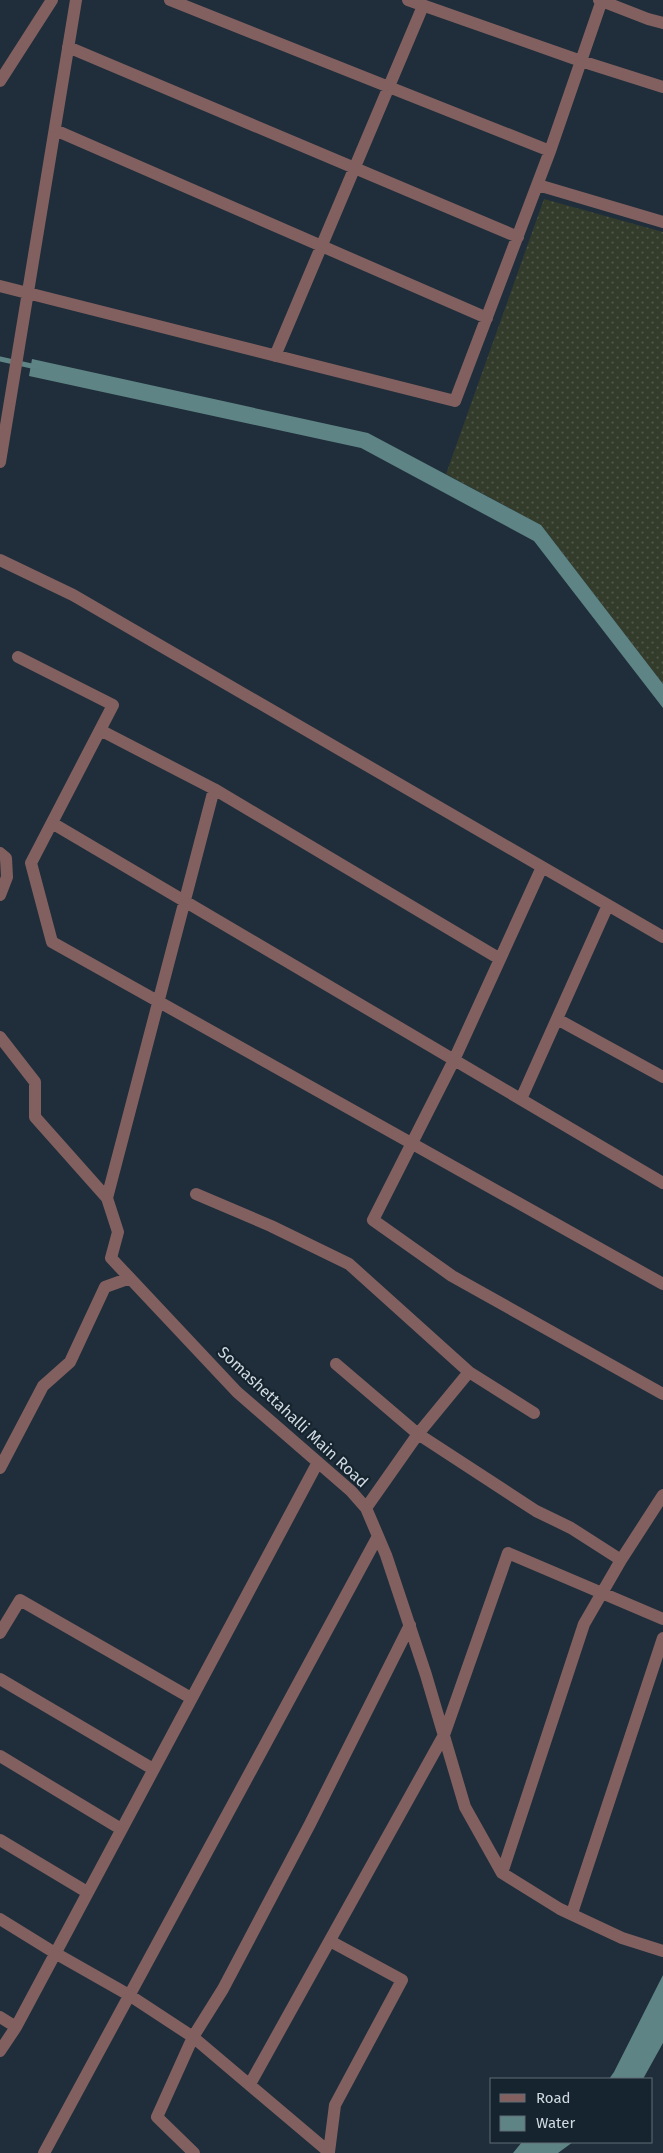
<svg xmlns="http://www.w3.org/2000/svg" width="663" height="2153" font-family="'Fira Sans',sans-serif">
<style>
.grass{fill:url(#grass-dots)}
.water{fill:#5e8485}
.lines{fill:none;stroke-linecap:round;stroke-linejoin:round}
.stream{stroke:#5e8485;stroke-width:5}
.minor{stroke:#836060;stroke-width:12}
.labels{text-anchor:middle;dominant-baseline:central;stroke-width:4.5;stroke-linejoin:round;paint-order:stroke}
.street-label{font-size:16px;fill:#d1dae2;stroke:#16242f}
</style>
<defs>
<pattern id="grass-dots" width="8" height="8" patternUnits="userSpaceOnUse" patternTransform="scale(1.25)"><rect width="8" height="8" fill="#333b2b"/><path d="M2 2h.1M6 6h.1" fill="none" stroke="#505749" stroke-width="1.8" stroke-linecap="round"/></pattern>
</defs>
<rect width="100%" height="100%" fill="#1f2e3a"/>
<path class="grass" d="M544,199L663,232V684L541,525L446,474Z"/>
<path class="water" d="M32,359L368,433L541,525L663,684V708L534,541L361,448L29,376Z
M663,1975V2043L643,2079H609L614,2072Z
M522,2142H573L558,2153H513Z"/>
<g class="lines">
<path class="stream" d="M0,359L36,367"/>
<path class="minor" d="M170,0L550,151
M408,0L581,61L663,87
M599,0L648,19L663,23
M68,47L518,237
M0,81L52,0
M55,130L487,318
M538,185L663,222
M0,286L455,401L550,151L602,0
M275,356L423,6
M0,462L76,0
M0,560L73,595L663,937
M18,657L113,705L31,863L52,942L663,1284
M100,730L214,789L500,959
M52,823L663,1183
M0,853L6,858L7,877L0,895
M542,867L454,1060L373,1220L452,1276L663,1394
M557,1019L663,1077
M0,1037L35,1082V1117L107,1198L118,1232L111,1258L237,1392L351,1491L366,1508L386,1555L426,1675L465,1807L502,1873L560,1909L622,1938L663,1951
M521,1099L608,905
M196,1194L271,1226L349,1264L469,1372L534,1413
M107,1198L214,789
M336,1364L418,1434L536,1511L571,1528L621,1560
M0,1468L43,1386L70,1362L105,1287L130,1278
M366,1508L418,1434L469,1372
M0,1633L20,1600L191,1698
M0,1679L153,1769
M0,1756L121,1829
M0,1840L87,1892
M502,1873L584,1624L621,1560L663,1495
M573,1910L663,1638
M0,1919L55,1953L129,1995L193,2037L329,2152L335,2105L402,1980L330,1941
M0,2017L16,2027
M0,2051L16,2027L318,1462
M250,2084L444,1735L508,1553L663,1619
M44,2153L378,1536
M194,2153L157,2117L193,2037L223,1989L310,1824L410,1625"/>
</g>
<g class="labels">
<g class="street-label">
<text transform="translate(293 1417) rotate(43)">Somashettahalli Main Road</text>
</g>
</g>
<rect x="490" y="2078" width="162" height="65" fill="#16242f" stroke="#616d77"/>
<rect x="500" y="2094" width="25" height="8" fill="#836060" stroke="#616d77"/>
<text x="536" y="2103" font-size="15" fill="#d1dae2">Road</text>
<rect x="500" y="2116" width="25" height="15" fill="#5e8485" stroke="#616d77"/>
<text x="536" y="2128" font-size="15" fill="#d1dae2">Water</text>
</svg>
